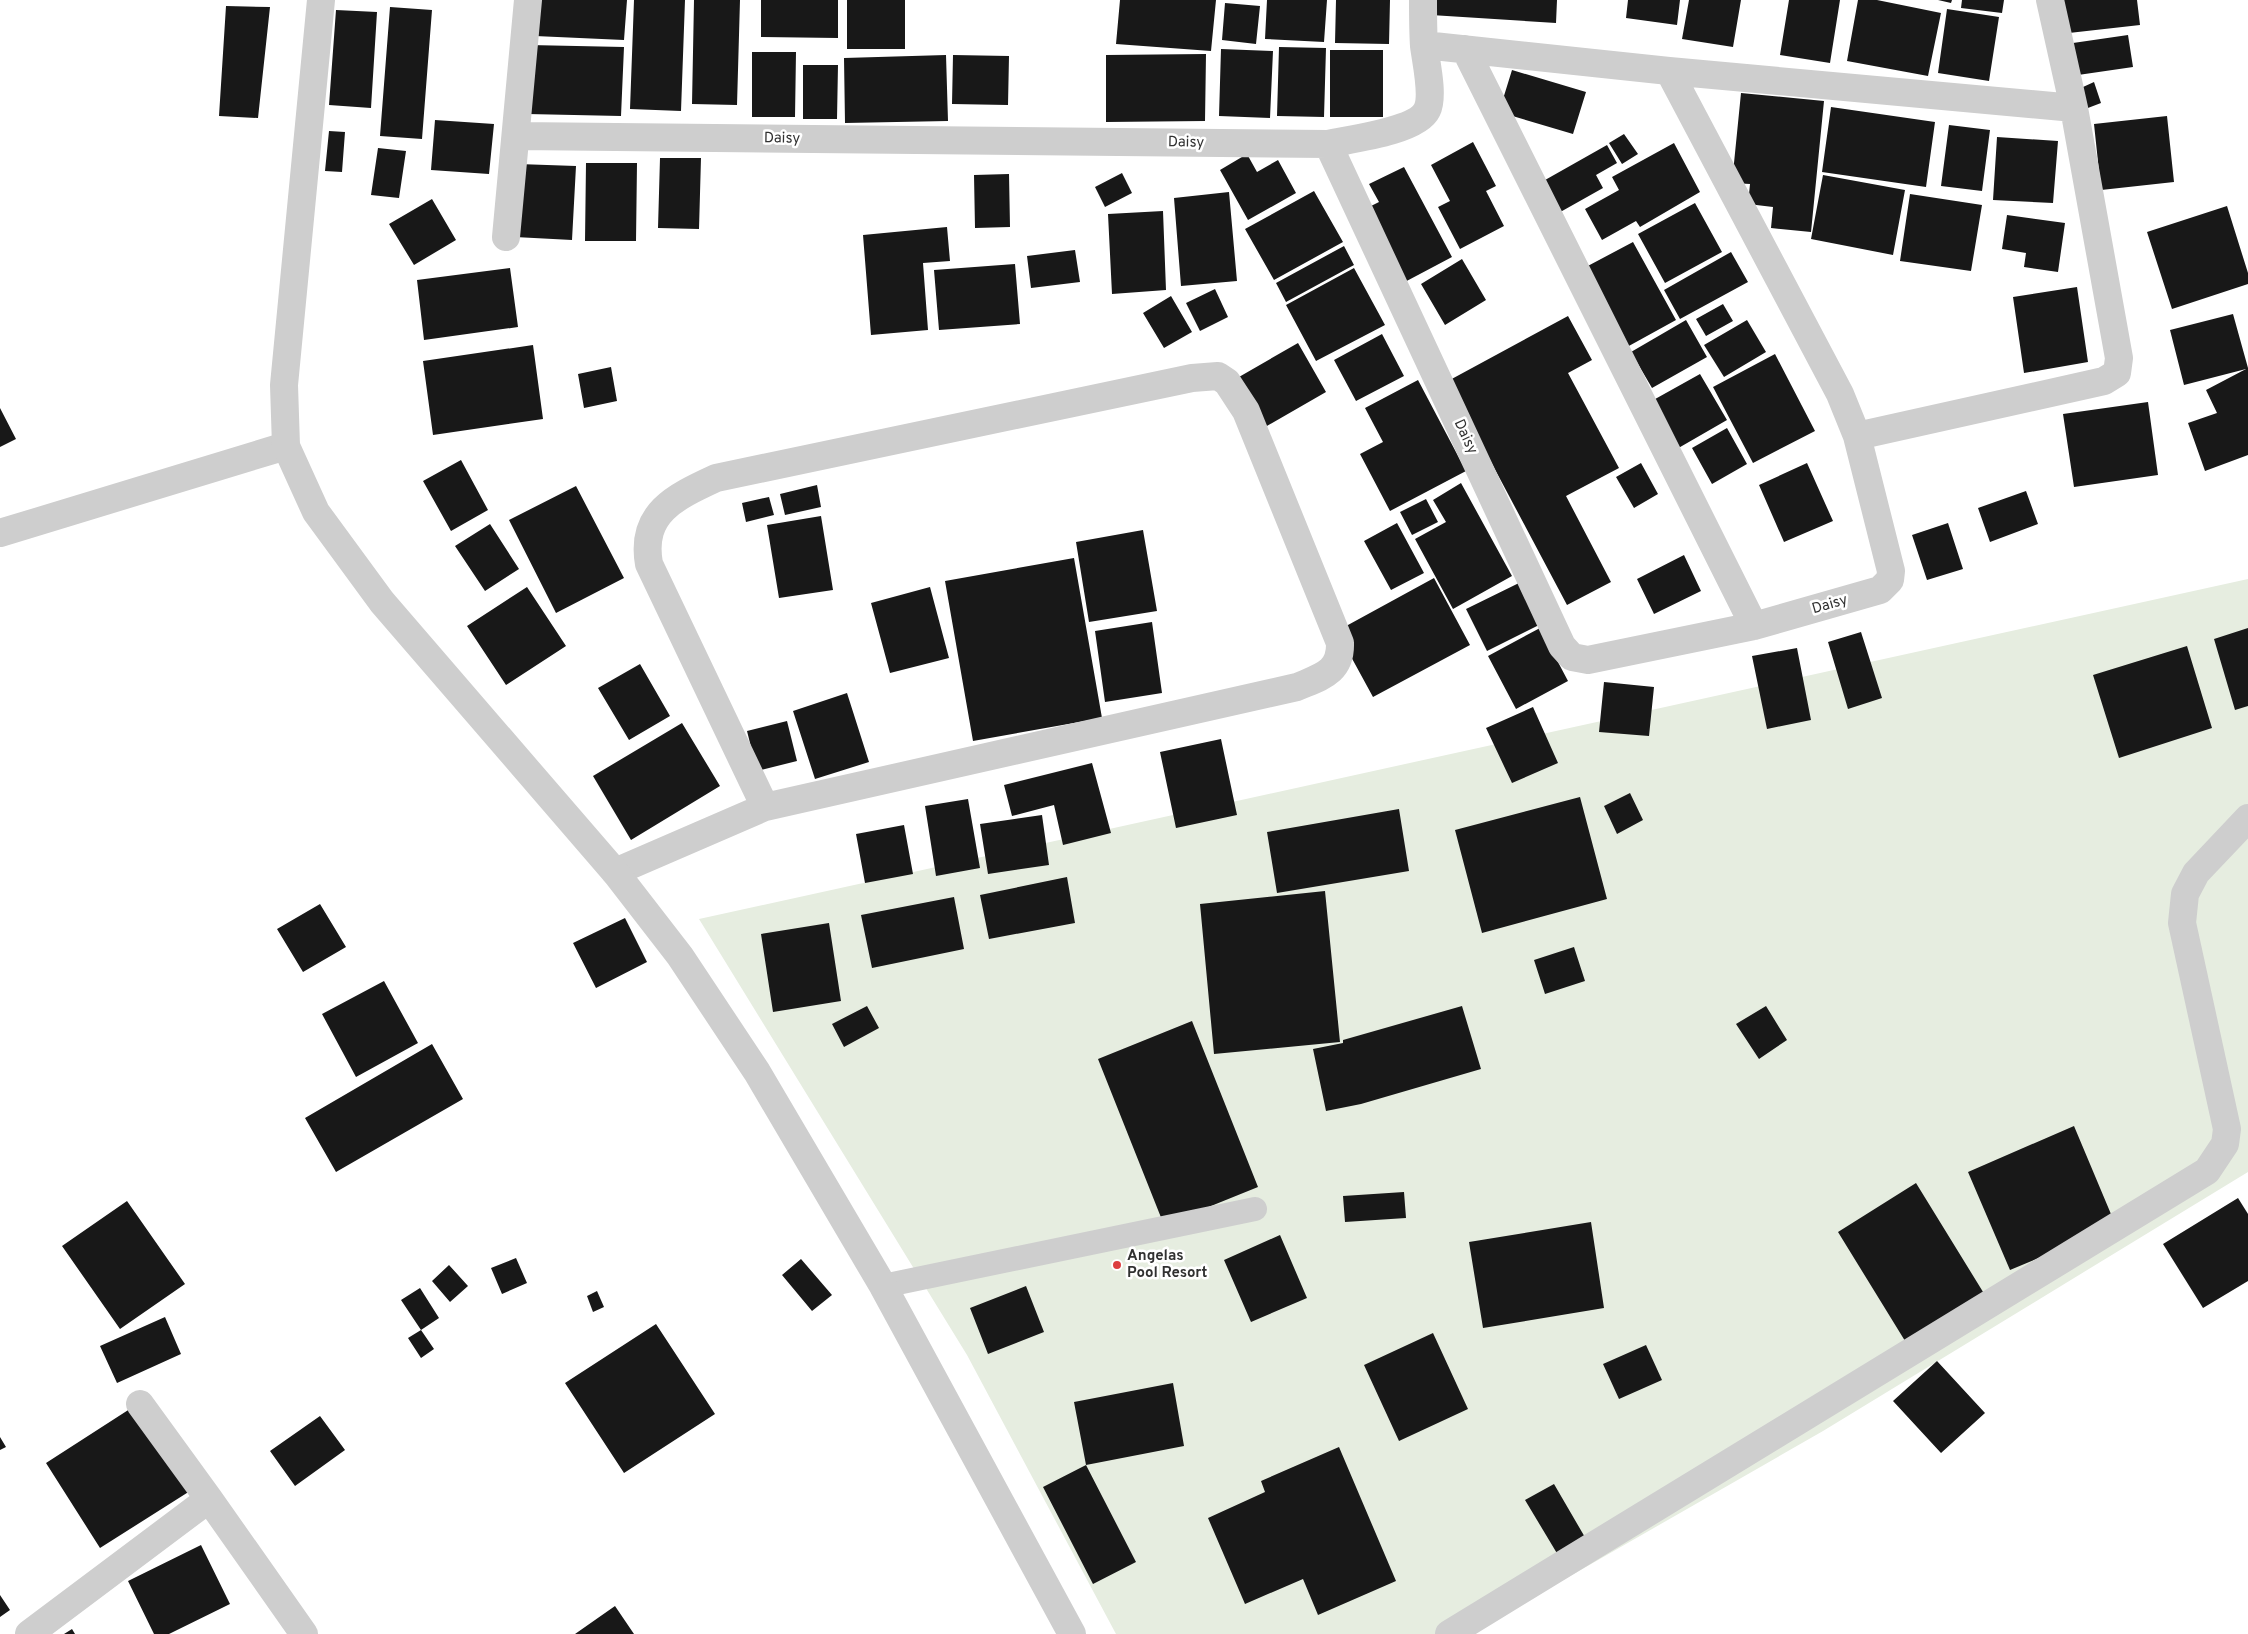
<svg xmlns="http://www.w3.org/2000/svg" width="2248" height="1634" font-family="Overpass,sans-serif">
<style>
.green{fill:#e6ede0}
.building{fill:#181818}
.lines{fill:none;stroke-linecap:round;stroke-linejoin:round}
.service{stroke:#cecece;stroke-width:24}
.minor{stroke:#cecece;stroke-width:28}
.tertiary{stroke:#cecece;stroke-width:28}
.poi-dot{fill:#dc3e3f;stroke:#fff;stroke-width:2}
.labels{text-anchor:middle;dominant-baseline:central;stroke-width:5;stroke-linejoin:round;paint-order:stroke}
.street-label{font-size:15px;fill:#313131;stroke:#fff}
.poi-label{font-size:15px;font-weight:bold;fill:#313131;stroke:#fff;text-anchor:start}
</style>
<rect width="100%" height="100%" fill="#fff"/>
<path class="green" d="M2248,579V1172L1823,1431L1469,1634H1116L967,1355L699,919Z"/>
<path class="building" d="M536,0H627L624,40L535,36Z
M634,0H685L681,111L630,109Z
M694,0H740L737,105L692,104Z
M761,0H838V38L761,37Z
M847,0H905V49H847Z
M1120,0H1216L1211,51L1116,44Z
M1267,0H1327L1324,42L1265,39Z
M1336,0H1390L1389,44L1335,43Z
M1432,0H1557L1556,23L1431,15Z
M1628,0H1680L1677,25L1626,18Z
M1689,0H1741L1733,47L1682,39Z
M1789,0H1840L1830,63L1780,55Z
M1858,0H1877L1941,13L1928,76L1847,61Z
M1938,0H1952L1951,3Z
M1962,0H2004L2002,13L1961,8Z
M2056,0H2137L2140,25L2060,34Z
M1225,3L1260,6L1256,44L1222,40Z
M226,6L270,7L258,118L219,116Z
M390,7L432,10L422,139L380,136Z
M1947,9L1999,17L1989,81L1938,73Z
M336,10L377,12L371,108L329,105Z
M2128,35L2133,67L2078,75L2073,43Z
M529,45L624,47L621,116L527,114Z
M1279,47L1326,48L1324,117L1277,116Z
M1221,49L1273,51L1270,118L1219,116Z
M1330,50H1383V117H1330Z
M752,52H796L795,117H752Z
M1206,54L1205,121L1106,122V55Z
M946,55L948,121L845,123L844,58Z
M953,55L1009,56L1008,105L952,104Z
M803,65H838L837,119H803Z
M1512,70L1586,92L1573,134L1499,112Z
M2094,82L2101,103L2080,111L2072,92Z
M1741,93L1824,101L1811,232L1771,228L1773,207L1748,204L1750,184L1732,183Z
M1831,107L1935,122L1926,187L1822,172Z
M2167,116L2174,182L2101,190L2094,124Z
M435,120L494,124L489,174L431,170Z
M1949,125L1990,130L1982,191L1941,186Z
M329,131L345,132L342,172L325,171Z
M1624,134L1638,154L1622,164L1609,143Z
M1997,137L2058,141L2053,203L1993,200Z
M1473,142L1496,186L1486,191L1504,226L1460,249L1438,207L1450,201L1431,165Z
M1674,143L1700,192L1640,227L1636,221L1602,240L1585,209L1619,190L1612,177Z
M1607,145L1617,163L1596,175L1603,188L1555,215L1538,184Z
M378,148L406,151L399,198L371,195Z
M1247,154L1257,172L1278,160L1296,193L1248,220L1220,170Z
M660,158H701L699,229L658,228Z
M586,163H637L636,241H585Z
M518,164L576,166L572,240L515,237Z
M1404,167L1452,257L1401,284L1363,210L1379,202L1369,184Z
M1122,173L1132,193L1105,207L1095,187Z
M1009,174L1010,227L975,228L974,175Z
M1823,175L1905,190L1893,255L1811,239Z
M1314,191L1343,242L1274,280L1245,229Z
M1229,192L1237,281L1181,286L1174,198Z
M1910,194L1982,205L1971,271L1900,261Z
M432,199L456,240L414,265L389,224Z
M1695,203L1722,252L1665,283L1638,234Z
M2227,206L2248,273V284L2172,309L2147,232Z
M1163,211L1166,290L1112,294L1108,214Z
M2007,215L2065,223L2058,272L2024,267L2026,253L2002,249Z
M947,227L950,261L923,263L928,330L871,335L863,235Z
M1633,242L1676,320L1627,347L1584,268Z
M1344,246L1354,265L1286,302L1276,283Z
M1075,250L1080,282L1031,288L1027,256Z
M1731,252L1748,282L1680,319L1664,290Z
M1462,259L1486,300L1445,325L1421,284Z
M1015,264L1020,324L939,330L934,270Z
M510,268L518,327L424,340L417,280Z
M1354,268L1385,325L1316,361L1286,305Z
M2077,287L2088,362L2024,373L2013,297Z
M1215,289L1228,317L1200,331L1186,303Z
M1171,296L1192,332L1164,348L1143,313Z
M1723,304L1733,321L1706,336L1696,319Z
M2233,314L2248,368V455L2205,471L2188,423L2217,413L2206,390L2246,369L2184,385L2170,330Z
M1568,316L1592,360L1568,373L1619,468L1566,496L1611,582L1567,605L1448,381Z
M1686,320L1707,357L1652,388L1631,352Z
M1747,320L1766,352L1724,377L1704,345Z
M1382,334L1404,376L1356,401L1334,360Z
M1298,343L1326,392L1260,430L1232,381Z
M533,345L543,419L433,435L423,361Z
M1775,354L1815,431L1753,463L1713,387Z
M611,367L617,401L584,408L578,374Z
M1700,374L1727,420L1675,450L1648,403Z
M1418,380L1466,471L1390,511L1360,454L1383,442L1365,408Z
M2148,402L2158,475L2074,487L2063,414Z
M0,408L16,439L0,447Z
M1727,428L1747,464L1712,484L1692,448Z
M461,460L488,510L451,531L423,481Z
M1641,463L1658,494L1634,508L1616,477Z
M1807,463L1833,521L1784,542L1759,485Z
M1461,483L1512,576L1453,609L1415,539L1446,522L1433,500Z
M817,485L821,507L785,515L780,494Z
M576,486L624,578L556,613L509,520Z
M2026,491L2038,524L1990,542L1978,508Z
M769,497L774,515L746,522L742,503Z
M1426,499L1438,522L1412,535L1400,512Z
M821,516L833,590L779,598L767,525Z
M1397,523L1424,573L1391,590L1364,541Z
M1948,523L1963,569L1927,580L1912,535Z
M490,524L519,569L485,591L455,546Z
M1143,530L1157,611L1089,622L1076,542Z
M1684,555L1701,591L1654,614L1637,579Z
M1074,558L1102,718L973,741L945,581Z
M1434,578L1470,645L1373,697L1337,631Z
M1521,582L1541,624L1487,651L1466,609Z
M527,587L566,646L506,685L467,626Z
M930,587L949,658L890,673L871,603Z
M1152,622L1162,693L1105,702L1095,631Z
M1540,628L1568,681L1516,709L1488,656Z
M2248,628V706L2235,710L2214,639Z
M1861,632L1882,698L1848,709L1828,642Z
M2187,646L2212,728L2119,758L2093,675Z
M1797,648L1811,720L1767,729L1752,656Z
M640,664L670,716L629,740L598,688Z
M1604,682L1654,687L1649,736L1599,732Z
M847,693L869,762L815,779L793,711Z
M1533,707L1558,763L1512,783L1486,728Z
M787,721L797,761L757,771L747,731Z
M682,723L720,786L631,840L593,776Z
M1221,739L1237,815L1176,828L1160,752Z
M1092,763L1111,833L1063,845L1054,805L1012,816L1004,785Z
M1630,793L1643,820L1617,834L1604,806Z
M1580,797L1607,899L1482,933L1455,830Z
M968,799L980,868L936,876L925,806Z
M1399,809L1409,871L1277,893L1267,832Z
M1042,815L1049,865L988,874L980,824Z
M904,825L913,874L865,883L856,834Z
M1067,877L1075,923L989,939L980,895Z
M1325,891L1340,1042L1214,1054L1200,904Z
M954,897L964,949L872,968L861,915Z
M320,904L346,947L303,972L277,929Z
M625,918L647,962L596,988L573,943Z
M829,923L841,1001L773,1012L761,934Z
M1574,947L1585,981L1545,994L1534,960Z
M384,981L418,1043L356,1077L322,1014Z
M867,1006L879,1028L844,1047L832,1024Z
M1462,1006L1481,1069L1361,1104L1326,1111L1313,1049L1343,1043V1040Z
M1766,1006L1787,1040L1759,1059L1736,1024Z
M1192,1021L1258,1187L1164,1225L1098,1059Z
M432,1044L463,1099L336,1172L305,1118Z
M2074,1126L2116,1226L2010,1270L1968,1172Z
M1916,1183L1988,1300L1910,1349L1838,1232Z
M1404,1192L1406,1218L1345,1222L1343,1196Z
M2238,1198L2248,1214V1281L2203,1308L2163,1244Z
M127,1201L185,1284L120,1329L62,1246Z
M1591,1222L1604,1308L1483,1328L1469,1242Z
M1280,1235L1307,1298L1251,1322L1224,1260Z
M516,1258L527,1283L502,1294L491,1268Z
M801,1259L832,1295L812,1311L782,1275Z
M449,1265L468,1286L450,1302L432,1281Z
M1026,1286L1044,1332L988,1354L970,1308Z
M420,1288L439,1318L421,1330L401,1300Z
M597,1291L604,1307L593,1312L587,1296Z
M165,1317L181,1354L117,1383L100,1346Z
M656,1324L715,1414L624,1473L565,1383Z
M421,1330L434,1349L421,1358L408,1338Z
M1433,1333L1468,1409L1399,1441L1364,1365Z
M1646,1345L1662,1380L1619,1399L1603,1364Z
M1937,1361L1985,1413L1941,1453L1893,1401Z
M1173,1383L1184,1446L1086,1465L1074,1402Z
M136,1405L190,1491L100,1548L46,1463Z
M320,1416L345,1450L295,1486L270,1451Z
M0,1437L6,1447L0,1450Z
M1339,1447L1396,1581L1318,1615L1303,1579L1245,1604L1208,1518L1265,1492L1261,1481Z
M1086,1465L1136,1562L1093,1584L1043,1487Z
M1554,1484L1586,1539L1558,1555L1525,1500Z
M201,1545L230,1604L169,1634H154L128,1581Z
M0,1595L10,1610L0,1617Z
M615,1606L634,1634H575Z
M72,1629L75,1634H64Z"/>
<g class="lines">
<path class="service" d="M883,1286L1255,1209"/>
<path class="minor" d="M1424,45L1669,71L2074,108
M1465,49L1754,626
M517,136L1328,144L1562,646L1572,657L1588,660L1754,626L1880,590L1890,580L1891,571L1857,436L1840,394L1669,71
M1328,144C1351,139 1417,131 1427,110C1434,96 1426,62 1424,46C1423,31 1423,15 1423,0
M506,237L528,0
M1857,436L2104,381L2117,373L2119,358L2074,108L2050,0
M0,533L286,446
M615,872L765,807L1297,687C1320,677 1341,673 1340,643L1246,411L1227,382L1218,376L1192,378L716,478C675,497 640,513 649,564L765,807
M140,1404L209,1499L304,1634
M29,1634L209,1499
M1449,1634L2207,1171L2225,1144L2227,1129L2182,923L2185,894L2196,873L2248,818"/>
<path class="tertiary" d="M321,0L284,385L286,446L316,512L382,602L615,872L680,956L757,1072L883,1286L1072,1634"/>
</g>
<circle class="poi-dot" cx="1117" cy="1265" r="5"/>
<g class="labels">
<g class="street-label">
<text transform="translate(782 139) rotate(1)">Daisy</text>
<text transform="translate(1186 143) rotate(1)">Daisy</text>
<text transform="translate(1465 437) rotate(65)">Daisy</text>
<text transform="translate(1830 605) rotate(-16)">Daisy</text>
</g>
<g class="poi-label">
<text x="1127" y="1256">Angelas<tspan x="1127" dy="17">Pool Resort</tspan></text>
</g>
</g>
</svg>
